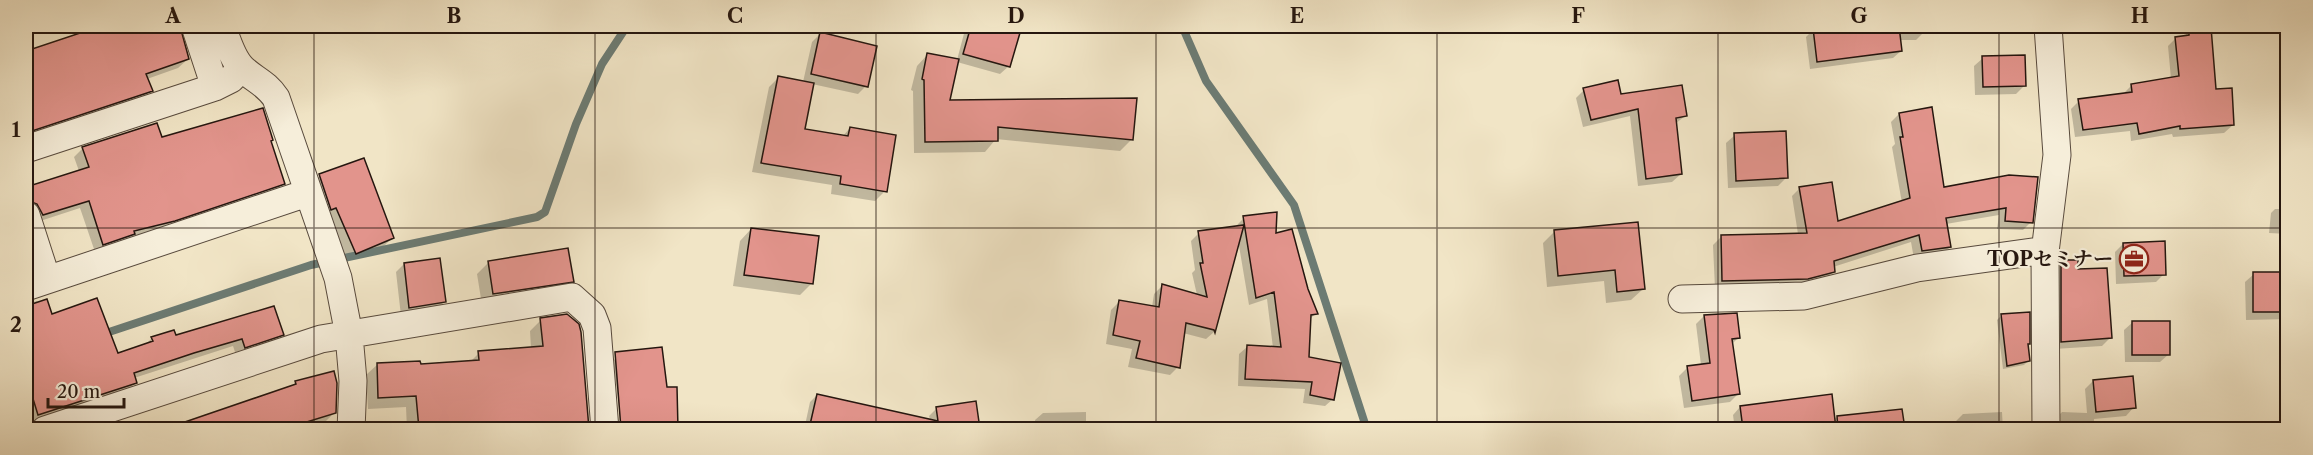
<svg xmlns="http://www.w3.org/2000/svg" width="2313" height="455" font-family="'Libre Caslon Text','Noto Serif JP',serif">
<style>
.shadow{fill:#0003}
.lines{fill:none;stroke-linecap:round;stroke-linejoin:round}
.stream{stroke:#6c7b73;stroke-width:8}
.building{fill:#e2948c;stroke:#25160f;stroke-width:1.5}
.minor-casing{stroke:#584a3d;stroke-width:29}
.minor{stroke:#f6eeda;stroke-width:27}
.grid{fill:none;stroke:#25160f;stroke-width:1.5;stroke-opacity:0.55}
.labels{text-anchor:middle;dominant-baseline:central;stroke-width:4.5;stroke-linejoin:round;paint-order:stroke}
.poi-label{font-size:20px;font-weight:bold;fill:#25160f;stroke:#f6eeda;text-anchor:end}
.neatline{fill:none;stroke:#25160f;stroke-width:2}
.grid-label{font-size:20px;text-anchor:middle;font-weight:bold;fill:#25160f}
</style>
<rect width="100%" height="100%" fill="#f1e5c6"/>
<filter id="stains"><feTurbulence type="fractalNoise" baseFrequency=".00333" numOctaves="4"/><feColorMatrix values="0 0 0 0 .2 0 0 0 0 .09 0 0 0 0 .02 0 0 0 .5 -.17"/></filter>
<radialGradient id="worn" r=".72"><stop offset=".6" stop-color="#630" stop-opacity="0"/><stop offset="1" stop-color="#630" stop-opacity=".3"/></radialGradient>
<path class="shadow" d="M79,26H179L178,30L188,59L178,68L147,79L151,90L142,99L26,138V48L27,52L81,34Z
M357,26H371L359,30Z
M966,26H1020L1009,66L1000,74L957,62L948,102L1131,140L1120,151L996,139L985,152L914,153L913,91L911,90L917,66L928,54L957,60Z
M1843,26H1924L1925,31L1916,40H1899L1901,51L1893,58L1810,69L1806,37L1814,29Z
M2190,31L2215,90L2233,125L2224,133L2173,137L2172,134L2131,141L2130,131L2075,137L2071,109L2079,101L2123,94L2131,86L2171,79L2168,46L2176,38L2183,37Z
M820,34L866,86L858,94L812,84L803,131L842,137L850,128L885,191L875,201L831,194L832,185L752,172L769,87L779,77L803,82L812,42Z
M1983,58L2024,86L2016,94L1975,95L1974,66Z
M1584,90L1685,116L1675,124L1681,174L1672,182L1638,186L1630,116L1583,127L1576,98Z
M1899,114L1943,189L2009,177L2031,222L2023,230L1997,229L1999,215L1946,224L1950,247L1942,255L1914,259L1911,242L1833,267V272L1825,280L1798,287L1715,289L1713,245L1721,237L1798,234L1792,196L1800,188L1837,223L1902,203L1892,147L1895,144L1891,122Z
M1735,135L1786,178L1778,186L1728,188L1726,143Z
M161,139L269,142L283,184L274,192L165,229L128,238L124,242L95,252L80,208L34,223L26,210V188L79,171L74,157L83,148Z
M320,176L393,237L384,246L347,261L328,215L311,184Z
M2275,209H2288V234L2269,233L2271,213Z
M1244,218L1274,235L1307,289L1316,313L1309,320L1307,358L1333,399L1325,406L1303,403L1305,389L1238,386L1239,354L1247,347L1273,348L1267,299L1249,305L1238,240L1214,332L1206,339L1183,333L1178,367L1170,375L1128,367L1132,349L1106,344L1111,310L1119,302L1152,307L1154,294L1162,286L1197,295L1192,273L1195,270L1191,241L1199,233L1237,228L1236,226Z
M1636,223L1643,289L1631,300L1606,303L1604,281L1547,287L1543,243L1554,232Z
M751,229L812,283L800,295L733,286L740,241Z
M2123,244L2164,274L2156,282L2116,284L2115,252Z
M489,262L572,281L560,293L482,305L477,274Z
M2061,262L2076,270L2110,338L2102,346L2054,349L2053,270Z
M404,264L444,302L436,310L401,316L396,272Z
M2288,273V319L2246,320L2245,282L2254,274Z
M37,301L52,316L117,355L145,345L152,338L282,334L273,343L236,355L233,346L134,378L135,383L127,391L29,422L26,411V304Z
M2028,313L2026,345L2028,361L2024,365L2003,369L1997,320L2001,316Z
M1704,316L1739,337L1731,345L1738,394L1730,402L1684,408L1679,376L1688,367L1701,365L1696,324Z
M541,320L580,332L588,430H407L406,407L368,409L366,375L378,364L419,365L470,362L479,353L531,348L530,331Z
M2133,322L2169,354L2160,362H2125L2124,330Z
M621,353L665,389H676V430H622L613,361Z
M2093,381L2134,407L2126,416L2094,419V430H2056V418L2062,412L2087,413L2085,389Z
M296,382L334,413L326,421L317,423L319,430H167L291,387Z
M817,395L930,419L929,416L936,409L974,401L979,430H804L810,402Z
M1740,407L1833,418L1901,410L1903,430H1735L1733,415Z
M1086,412V430H1036L1035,420L1043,413Z
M2002,412L2003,430H1954V423L1963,414Z"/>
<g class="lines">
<path class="stream" d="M1182,26L1206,81L1294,205L1367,430
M103,334L311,265L537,217L545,212L576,124L602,64L627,26
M26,419L40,429"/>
</g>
<path class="building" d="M101,26H180L189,59L146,74L153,91L26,133V51Z
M971,26H1022L1010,67L963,54Z
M1831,26H1899L1902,51L1817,62L1813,28Z
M2211,27L2216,89L2232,88L2234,125L2180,129V126L2139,134L2137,123L2083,130L2078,99L2132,92L2131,84L2179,76L2175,37L2189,35V29Z
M820,32L877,46L868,87L811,74Z
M927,53L959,59L950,100L1137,98L1133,140L998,127V141L925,142L924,80L922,79Z
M2025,55L2026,86L1983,87L1982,56Z
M778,76L814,83L805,129L848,136L850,127L896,135L887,192L840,184L841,176L761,163Z
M1618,80L1621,94L1682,85L1687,116L1676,118L1682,174L1646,179L1638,109L1591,120L1583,88Z
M1932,107L1944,187L2009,175L2038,177L2033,223L2005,221L2006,208L1946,218L1951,247L1922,251L1919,235L1834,261L1835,272L1808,279L1722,281L1721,235L1807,233L1799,187L1832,182L1838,221L1910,198L1900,137H1903L1899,113Z
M263,108L273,140L271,141L285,184L175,221L134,231L135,234L103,245L89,201L43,215L37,204L26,200V187L89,167L82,147L157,123L162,137Z
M1786,131L1788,178L1736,181L1734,133Z
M364,158L394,238L356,254L336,208L331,210L319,174Z
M1277,212L1276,233L1292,229L1308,289L1318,314L1311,315L1309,357L1341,363L1334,400L1310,395L1312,382L1245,379L1247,345L1281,347L1274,292L1256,298L1243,216Z
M1638,222L1645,289L1617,292L1615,270L1558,276L1554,230Z
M1244,225L1215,333L1214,330L1186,323L1180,368L1136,358L1140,341L1113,335L1119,300L1159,307L1162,284L1207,297L1200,263H1203L1198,231Z
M751,228L819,236L813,284L744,275Z
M2165,241L2166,275L2124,276L2123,243Z
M568,248L574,282L493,294L488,261Z
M440,258L446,302L409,308L404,263Z
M2061,260H2078V269L2107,268L2112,338L2061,342Z
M2253,272H2288V312H2253Z
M97,298L118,353L153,341L151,337L174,330L176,335L274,306L284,335L245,348L242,339L194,353L134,373L137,383L38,415L26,376V306L47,299L52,314Z
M2030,312V344H2028L2030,361L2007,366L2001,314Z
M1737,313L1740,338L1732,339L1740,394L1692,401L1687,366L1710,363L1704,315Z
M567,314L579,324L581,332L589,429H419L416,396L378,398L377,363L420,361L421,364L479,360L478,351L543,346L540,318Z
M2132,321H2170V355H2132Z
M662,347L667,387H677L678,429H621L615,352Z
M334,371L337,383L336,413L284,429H177L176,425L296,384L295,381Z
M2133,376L2136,408L2096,412L2093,380Z
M817,394L938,421L936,407L976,401L980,429H809Z
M1832,394L1836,429H1743L1740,406Z
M1902,409L1905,429H1838L1837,416Z"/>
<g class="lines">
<g class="minor-casing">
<path id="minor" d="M195,26L215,87
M222,26C227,40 232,59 243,69C255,80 266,83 276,98L338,278L349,335L353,381L351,430
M26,149L215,87L231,79L241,68
M26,215L47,280
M26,287L307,193
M1682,299L1804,296L1917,268L2032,252H2045
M45,430L321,339L572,297L592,315L597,328L605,430
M2046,430L2045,252L2057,155L2048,26"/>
</g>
<use href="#minor" class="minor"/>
</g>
<path class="grid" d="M314,26V430M595,26V430M876,26V430M1156,26V430M1437,26V430M1718,26V430M1999,26V430M26,228H2288"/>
<defs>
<g id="office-ring" transform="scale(1.5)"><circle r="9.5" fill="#f6eeda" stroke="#8f2418" stroke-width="1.5"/><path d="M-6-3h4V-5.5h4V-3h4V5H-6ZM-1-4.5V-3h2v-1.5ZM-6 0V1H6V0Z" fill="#8f2418"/></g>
</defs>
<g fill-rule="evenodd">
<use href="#office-ring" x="2134" y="259"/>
</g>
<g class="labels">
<g class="poi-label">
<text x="2113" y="259">TOPセミナー</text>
</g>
</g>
<rect width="2313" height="455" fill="none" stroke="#f1e5c6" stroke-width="66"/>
<path d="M48 398v9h76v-9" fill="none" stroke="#25160f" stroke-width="3"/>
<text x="57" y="398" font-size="18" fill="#25160f" stroke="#f6eeda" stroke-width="4.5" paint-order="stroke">20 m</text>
<rect x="33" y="33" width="2247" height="389" class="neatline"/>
<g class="grid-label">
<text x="173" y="23">A</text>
<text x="454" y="23">B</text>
<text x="735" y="23">C</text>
<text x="1016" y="23">D</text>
<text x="1297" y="23">E</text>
<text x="1578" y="23">F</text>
<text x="1859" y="23">G</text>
<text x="2140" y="23">H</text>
<text x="16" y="137">1</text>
<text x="16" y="332">2</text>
</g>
<rect width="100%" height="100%" filter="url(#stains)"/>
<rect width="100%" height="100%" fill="url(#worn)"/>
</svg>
